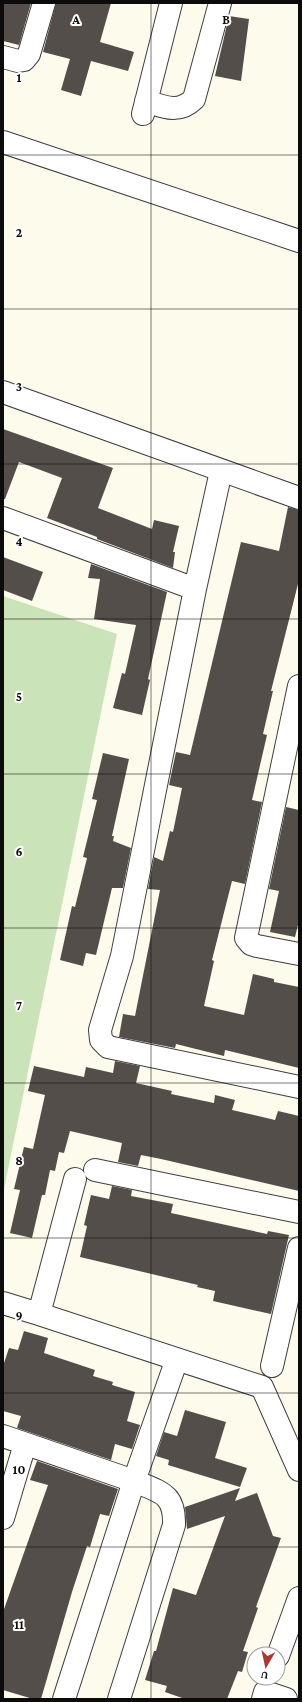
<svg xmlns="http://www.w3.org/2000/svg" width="302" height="1702" font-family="'Crimson Pro',serif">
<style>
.green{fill:#cbe3b9}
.building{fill:#534e49}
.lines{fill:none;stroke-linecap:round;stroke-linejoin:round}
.minor-casing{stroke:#3e3e3e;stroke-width:24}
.minor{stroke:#fff;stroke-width:22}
.grid{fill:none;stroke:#0b0b0b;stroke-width:1;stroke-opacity:0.55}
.grid-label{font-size:13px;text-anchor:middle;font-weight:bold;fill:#0b0b0b;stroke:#fff;stroke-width:4;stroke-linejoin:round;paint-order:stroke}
</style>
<rect width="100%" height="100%" fill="#fdfbeb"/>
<path class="green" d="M3,596L117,634L3,1194Z"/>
<path class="building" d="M3,3H31L19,45L3,41Z
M56,3H111L100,42L134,52L128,71L91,61L81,96L61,90L70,59L43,52Z
M229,16L249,19L241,81L215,76Z
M3,429L113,468L98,508L152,529L154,520L179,526L173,552H175L173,568L97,539V537L47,518L62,478L19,462L5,499H3Z
M288,507L299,510V580L271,691H273L263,734L267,735L252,800L262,802L245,884L232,881L212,960L214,961L204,1006L244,1015L253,974L274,979V982L299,987V1068L225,1050L224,1056L176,1044L175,1048L119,1037L123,1014L135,1016L160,890L148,889L154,857L163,861L170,831L173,832L182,788L169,785L176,752L190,755L241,542L279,551Z
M3,557L43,572L32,601L3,590Z
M91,564L167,592L148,679L150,680L142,715L113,708L122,673L125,674L136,625L94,619L100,579L88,578Z
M103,753L129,759L112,836H114L113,841L131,848L123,888H112L96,955L86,953L83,966L60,960L72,906L75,907L87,858L83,857L97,800L92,799Z
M286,807L299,810V921L295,937L270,932L279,891L269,889Z
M115,1061L140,1066L136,1083L172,1091L171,1094L214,1103L215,1095L235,1100L232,1110L275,1120L278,1111L299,1116V1191L161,1159L141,1155L138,1166L118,1162L122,1143L70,1131L64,1153L59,1152L55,1171L50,1170L45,1195H42L32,1238L10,1233L20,1190L14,1189L24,1147L33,1149L45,1095L28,1091L34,1066L84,1077L86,1067L113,1073Z
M112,1186L132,1190L131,1196L173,1204L171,1213L267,1234L268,1231L289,1235L271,1314L213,1301L215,1291L197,1287L198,1285L80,1257L87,1226L84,1225L91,1195L109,1199Z
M24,1331L48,1338L44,1353L95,1370L93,1376L113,1382L112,1385L135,1392L127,1421L140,1425L132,1449L115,1444L111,1460L17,1428L21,1416L3,1411V1366L9,1348L18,1350Z
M185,1410L226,1422L215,1458L247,1468L240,1487L168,1465L169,1460L156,1456L164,1432L177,1436Z
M37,1461L118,1489L109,1516L100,1514L90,1547L87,1546L72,1592L41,1699H33L3,1690V1612L48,1485L30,1480Z
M240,1488L235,1501L257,1493L273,1536L281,1538L256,1607L258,1608L243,1651L248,1652L242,1672L238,1671L227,1699H185L165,1692L167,1686L145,1680L154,1651H156L173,1588L196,1595L225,1516L187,1529L185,1507Z"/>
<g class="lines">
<g class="minor-casing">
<path id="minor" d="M3,57L18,61L24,60L29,54L44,3
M146,101C164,107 179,114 194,99L220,3
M143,114L171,3
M3,142L299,241
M3,392L299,498
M221,471L195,589L122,956L100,1030L101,1040L108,1047L299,1087
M3,518L195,589
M299,686L246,938L251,944L257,946L299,954
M95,1170L299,1212
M75,1179L39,1314L262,1387L299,1470
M3,1303L39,1314
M272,1366L299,1248
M3,1436L134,1481L177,1359
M3,1518L25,1444
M278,1656L299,1598
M64,1699L134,1481C160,1492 175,1493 174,1525L119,1699
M263,1699L265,1692L286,1699"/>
</g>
<use href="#minor" class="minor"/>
</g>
<path class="grid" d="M151,3V1699M3,155H299M3,309H299M3,464H299M3,619H299M3,774H299M3,928H299M3,1083H299M3,1238H299M3,1393H299M3,1547H299"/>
<g class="grid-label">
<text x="76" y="24">A</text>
<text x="226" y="24">B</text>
<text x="19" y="82">1</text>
<text x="19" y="237">2</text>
<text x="19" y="391">3</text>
<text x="19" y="546">4</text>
<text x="19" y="701">5</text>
<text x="19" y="856">6</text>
<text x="19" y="1010">7</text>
<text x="19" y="1165">8</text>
<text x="19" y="1320">9</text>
<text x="19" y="1474">10</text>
<text x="19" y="1629">11</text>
</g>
<rect width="302" height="1702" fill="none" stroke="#0b0b0b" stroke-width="8"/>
<g transform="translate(266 1666) rotate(189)"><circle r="19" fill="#ffffff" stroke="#9d9d9d"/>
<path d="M0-3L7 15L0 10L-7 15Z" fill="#ac3832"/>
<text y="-6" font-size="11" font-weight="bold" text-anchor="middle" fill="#0b0b0b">U</text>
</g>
</svg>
